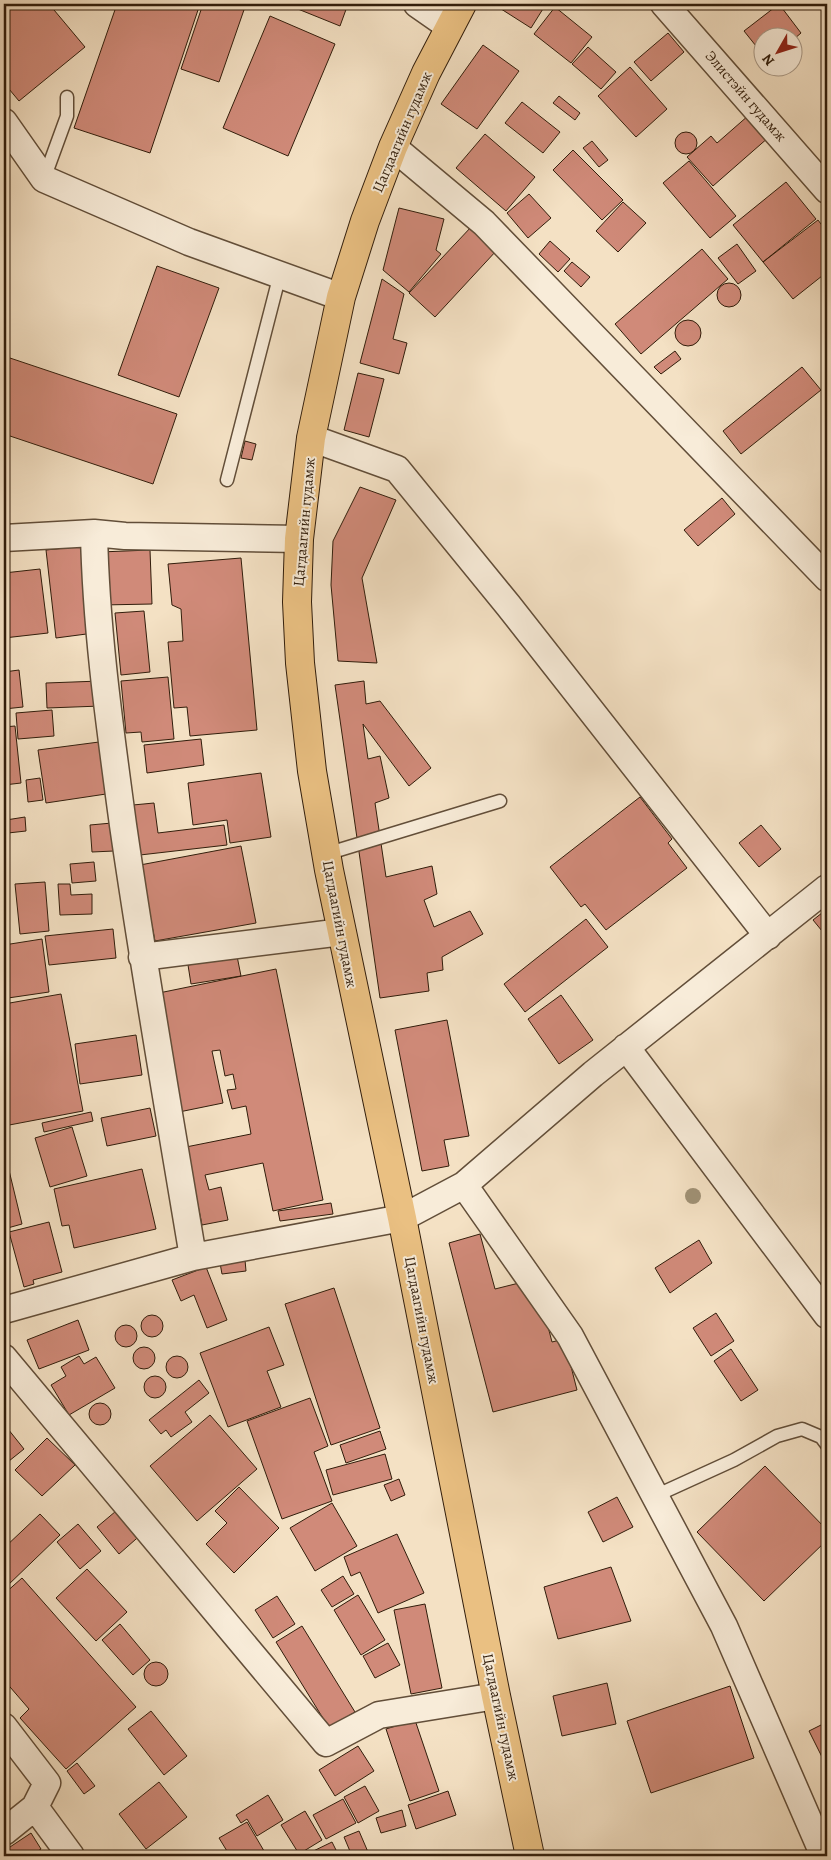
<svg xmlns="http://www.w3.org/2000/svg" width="831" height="1860" font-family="Alegreya,serif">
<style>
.building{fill:#d08a79;stroke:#311d0b}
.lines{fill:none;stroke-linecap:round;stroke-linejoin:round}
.lane-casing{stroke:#624e39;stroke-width:15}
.street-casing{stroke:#624e39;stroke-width:29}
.primary-casing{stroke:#311d0b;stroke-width:30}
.lane{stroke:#f8ecd9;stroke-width:12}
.street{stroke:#f8ecd9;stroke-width:26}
.primary{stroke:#eac082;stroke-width:28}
.tree{fill:#a09175}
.labels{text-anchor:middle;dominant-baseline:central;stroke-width:4;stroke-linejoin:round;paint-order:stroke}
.street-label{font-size:15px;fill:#311d0b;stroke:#f8ecd9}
</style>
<rect width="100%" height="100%" fill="#f4e1c4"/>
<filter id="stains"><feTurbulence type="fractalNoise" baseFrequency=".004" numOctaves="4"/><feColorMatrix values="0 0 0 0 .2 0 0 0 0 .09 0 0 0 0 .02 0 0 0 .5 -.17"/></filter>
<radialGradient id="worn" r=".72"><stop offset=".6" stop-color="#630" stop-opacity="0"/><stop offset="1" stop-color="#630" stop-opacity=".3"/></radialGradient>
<path class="building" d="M4,4H49L85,47L19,101L4,83Z
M117,4H200L150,153L74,128Z
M203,4H246L219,82L181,69Z
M289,4H348L340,26L288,5Z
M500,4H546L531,28L498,7Z
M779,4L801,33L794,39L764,38V56L744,31Z
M555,7L592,37L571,63L534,34Z
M270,16L335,44L288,156L223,128Z
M668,33L684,52L651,81L634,62Z
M483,45L519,71L477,129L441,104Z
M588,47L616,72L601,89L572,64Z
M630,67L667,109L636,137L598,96Z
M559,96L580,113L575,120L553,103Z
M522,102L560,132L543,153L505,123Z
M749,115L769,137L713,186L687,157L711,136L717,143Z
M675 143a11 11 0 1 1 22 0a11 11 0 1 1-22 0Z
M485,134L535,177L506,211L456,168Z
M592,141L608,160L599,167L583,148Z
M573,150L623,200L602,220L553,170Z
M689,161L736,216L710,238L663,183Z
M786,182L816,219L763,262L733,225Z
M529,194L551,218L528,238L507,213Z
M623,202L646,223L618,252L596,231Z
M399,208L444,219L436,250L441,254L409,292L383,270Z
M818,220L827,232V272L793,299L763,262Z
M472,226L497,250L435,317L409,293Z
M550,241L570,259L558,272L539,254Z
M737,244L756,271L738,284L718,258Z
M702,249L728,279L641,354L615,324Z
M572,262L590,277L581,287L564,271Z
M157,266L219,288L179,397L118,375Z
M382,279L404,294L393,339L407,343L399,374L360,363Z
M717 295a12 12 0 1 1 24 0a12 12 0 1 1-24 0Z
M675 333a13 13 0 1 1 26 0a13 13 0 1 1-26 0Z
M675,351L681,359L661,374L654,367Z
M4,356L177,414L153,484L4,434Z
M802,367L821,390L741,454L723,431Z
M358,373L384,379L369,437L344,430Z
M245,441L256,444L252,460L241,458Z
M360,487L396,500L362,578L377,663L338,661L331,585L333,541Z
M722,498L735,514L698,546L684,530Z
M84,546L94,633L56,638L46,550Z
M150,550L152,604L102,605L100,552Z
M241,558L257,730L190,736L187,707L174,708L168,642L183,641L181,609L172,605L168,564Z
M40,569L48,633L4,638V573Z
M144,611L150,672L121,675L115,613Z
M19,670L23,707L4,709V672Z
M168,677L174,739L142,742L141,732L126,733L121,681Z
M100,681L101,706L47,708L46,683Z
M364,681L366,704L380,701L431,768L409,786L363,724L368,759L380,756L389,798L375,803L386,877L432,866L437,894L424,900L434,927L470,911L483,934L442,957L443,970L427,973L429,991L380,998L335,685Z
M52,710L54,736L18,739L16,713Z
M15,726L21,783L4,785V727Z
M201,739L204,765L147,773L144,745Z
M99,742L106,794L46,803L38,750Z
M261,773L271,837L230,843L227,820L193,825L188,783Z
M40,778L43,800L28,802L26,780Z
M640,797L672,839L668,843L687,868L606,930L585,904L581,907L550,867Z
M154,803L158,833L224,825L227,845L140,855L133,805Z
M25,817L26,831L8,833L6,820Z
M112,823L114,851L92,852L90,825Z
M761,825L781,849L759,867L739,843Z
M241,846L256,923L155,941L140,865Z
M94,862L96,881L72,883L70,864Z
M45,882L49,931L20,934L15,884Z
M58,884H70L71,895L92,894V914L60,915Z
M827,909V937L813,920Z
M586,919L608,947L525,1012L504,984Z
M113,929L116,958L49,965L45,936Z
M42,939L49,992L8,998L4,968V945Z
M237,956L241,976L191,984L188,965Z
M276,969L323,1200L273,1211L263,1163L205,1175L209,1190L221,1187L228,1220L202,1225L186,1147L251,1134L246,1106L232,1109L227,1090L236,1089L233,1074L225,1076L220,1050L212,1051L223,1103L179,1112L154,994Z
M61,994L83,1111L4,1126V1004Z
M561,995L593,1040L559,1064L528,1019Z
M447,1020L469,1136L444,1140L449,1166L422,1171L395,1030Z
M136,1035L142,1075L80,1084L75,1044Z
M150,1108L156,1136L107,1146L101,1118Z
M91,1112L93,1121L44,1132L42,1123Z
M72,1127L87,1176L50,1187L35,1138Z
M7,1162L22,1224L4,1229V1163Z
M142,1169L156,1229L74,1248L69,1225L62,1226L54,1189Z
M331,1203L333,1214L280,1221L278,1211Z
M49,1222L62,1272L33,1280L34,1284L24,1287L9,1232Z
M480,1234L495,1289L527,1281L540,1296L552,1342L564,1339L577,1390L493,1412L449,1243Z
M699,1240L712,1263L670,1293L655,1268Z
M245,1260L246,1271L222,1274L220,1263Z
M206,1267L227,1320L207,1328L194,1295L181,1301L172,1280Z
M334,1288L380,1428L331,1445L285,1304Z
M716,1313L734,1341L711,1356L693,1328Z
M141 1326a11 11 0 1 1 22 0a11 11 0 1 1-22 0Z
M78,1320L89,1350L39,1369L27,1340Z
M115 1336a11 11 0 1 1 22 0a11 11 0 1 1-22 0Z
M269,1327L284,1365L267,1371L281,1407L228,1427L200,1353Z
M133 1358a11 11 0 1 1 22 0a11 11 0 1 1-22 0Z
M731,1349L758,1390L741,1401L714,1361Z
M79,1356L84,1364L96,1357L115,1388L69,1415L51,1385L66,1376L61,1367Z
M166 1367a11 11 0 1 1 22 0a11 11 0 1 1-22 0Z
M144 1387a11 11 0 1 1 22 0a11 11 0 1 1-22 0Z
M199,1380L209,1393L185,1412L192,1422L171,1437L166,1430L161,1434L149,1420Z
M310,1398L328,1446L314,1452L332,1501L282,1519L247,1421Z
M89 1414a11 11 0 1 1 22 0a11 11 0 1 1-22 0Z
M210,1415L257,1469L197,1521L150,1466Z
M4,1424L24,1449L4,1465Z
M380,1431L386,1449L346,1463L340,1445Z
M47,1438L75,1465L42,1496L15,1470Z
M385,1454L392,1479L333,1495L326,1470Z
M765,1466L827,1530V1540L764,1601L697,1532Z
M399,1479L405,1495L391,1501L384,1485Z
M239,1487L279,1528L234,1573L206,1544L227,1523L215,1511Z
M617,1497L633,1527L603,1542L588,1512Z
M332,1503L357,1546L315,1571L290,1528Z
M122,1506L144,1532L119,1554L97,1527Z
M40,1514L60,1535L6,1587L4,1586V1548Z
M78,1524L101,1551L80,1569L57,1542Z
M397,1534L424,1593L378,1613L360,1572L351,1576L344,1557Z
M611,1567L631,1621L558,1639L544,1587Z
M87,1569L127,1612L96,1641L56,1598Z
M343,1576L354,1594L332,1607L321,1590Z
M22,1578L136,1707L66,1769L20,1718L29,1709L4,1680V1594Z
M358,1595L385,1640L361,1655L334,1610Z
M277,1596L295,1624L273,1638L255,1610Z
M425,1604L442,1688L411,1694L394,1610Z
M120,1624L150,1660L133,1675L102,1640Z
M302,1626L355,1712L329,1728L276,1642Z
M388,1643L400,1665L375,1678L363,1656Z
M144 1674a12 12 0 1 1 24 0a12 12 0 1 1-24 0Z
M607,1683L616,1724L562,1736L553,1696Z
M730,1686L754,1758L651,1793L627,1721Z
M151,1711L187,1756L164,1775L128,1729Z
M415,1720L439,1791L410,1801L386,1729Z
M827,1722V1767L809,1731Z
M358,1746L374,1771L335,1796L319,1770Z
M77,1763L95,1786L84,1794L67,1771Z
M159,1782L187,1817L146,1849L119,1814Z
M365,1786L379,1811L358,1823L344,1797Z
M448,1791L456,1815L416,1829L408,1805Z
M268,1795L283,1820L257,1836L247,1819L241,1823L236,1815Z
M343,1799L356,1823L326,1839L313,1815Z
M402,1810L406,1826L381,1833L376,1818Z
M305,1811L322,1840L299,1854L281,1825Z
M247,1822L267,1856H230L219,1838Z
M359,1831L368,1852L358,1856H352L344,1837Z
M31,1833L41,1849L30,1856H5L4,1851Z
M332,1842L339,1856H303Z"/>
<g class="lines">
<g class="lane-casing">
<path id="lane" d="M44,179L67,116V97
M227,480L280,274
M326,854L500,801
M655,1496L734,1460L777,1436L802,1429L821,1437L827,1445"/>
</g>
<g class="street-casing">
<path id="street" d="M417,4L450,27
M664,4L827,190
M4,122L44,179L189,242L341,297
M393,147L484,223L827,578
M311,438L397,469L508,605L768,936
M94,533C96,631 110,728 123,825C144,970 169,1113 193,1257
M4,538L94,533L125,536L299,539
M142,957L342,932
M626,1047L827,1315
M464,1185L570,1336L724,1626L824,1856
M4,1310L193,1257L402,1218L464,1185L593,1074L827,888
M4,1358L326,1743L379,1715L496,1696
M4,1727L47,1783L35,1807L71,1856
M4,1832L35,1807"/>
</g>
<g class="primary-casing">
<path id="primary" d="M462,4L426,73L393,147L365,221L341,297L311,438L299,539L297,602L300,663L312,771L329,870L402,1218L496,1696L530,1856"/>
</g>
<use href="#lane" class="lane"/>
<use href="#street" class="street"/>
<use href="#primary" class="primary"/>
</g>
<circle class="tree" cx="693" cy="1196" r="8"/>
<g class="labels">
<g class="street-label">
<text transform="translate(746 96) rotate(49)">Элистэйн гудамж</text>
<text transform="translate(402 132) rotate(-67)">Цагдаагийн гудамж</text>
<text transform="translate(304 522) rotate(-85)">Цагдаагийн гудамж</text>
<text transform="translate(340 924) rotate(79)">Цагдаагийн гудамж</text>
<text transform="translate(422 1320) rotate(79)">Цагдаагийн гудамж</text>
<text transform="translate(501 1717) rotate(78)">Цагдаагийн гудамж</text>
</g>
</g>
<rect width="831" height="1860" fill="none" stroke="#f4e1c4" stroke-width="20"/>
<rect x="5" y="5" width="821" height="1850" fill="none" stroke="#311d0b" stroke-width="2.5"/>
<rect x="10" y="10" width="811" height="1840" fill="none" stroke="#311d0b"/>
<g transform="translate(778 52) rotate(231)"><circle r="24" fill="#f8ecd9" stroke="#a89987"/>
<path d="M0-4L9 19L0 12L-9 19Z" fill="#8f2418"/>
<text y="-8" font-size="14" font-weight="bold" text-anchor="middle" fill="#311d0b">N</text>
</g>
<rect width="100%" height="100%" filter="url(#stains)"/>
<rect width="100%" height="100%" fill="url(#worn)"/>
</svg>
